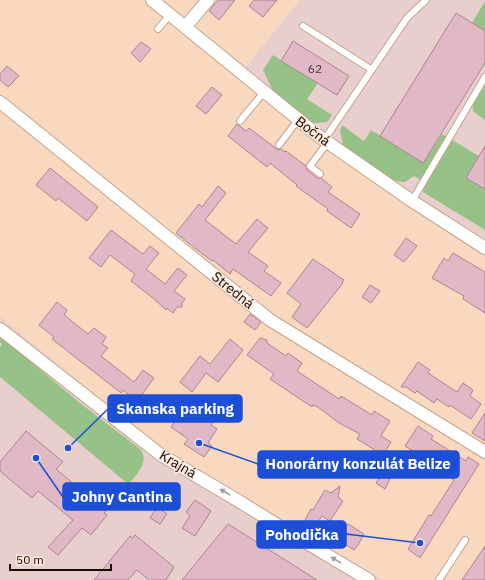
<svg xmlns="http://www.w3.org/2000/svg" width="485" height="580" font-family="'IBM Plex Sans',sans-serif">
<style>
.industrial{fill:#e9cece}
.green{fill:#97c287}
.building{fill:#e1b9c6;stroke:#ab8592}
.lines{fill:none;stroke-linecap:round;stroke-linejoin:round}
.lane-casing{stroke:#c3a38d;stroke-width:8}
.street-casing{stroke:#c3a38d;stroke-width:14}
.lane{stroke:#fff;stroke-width:6}
.street{stroke:#fff;stroke-width:12}
.oneway{fill:#a19d9a}
.labels{text-anchor:middle;dominant-baseline:central;stroke-width:3;stroke-linejoin:round;paint-order:stroke}
.number-label{font-size:12px;fill:#473534}
.street-label{font-size:14px;fill:#140903;stroke:#fce8da}
.leader{fill:none;stroke:#1d4ed8;stroke-width:1.5}
.callout-dot{fill:#1d4ed8;stroke:#fce8da;stroke-width:1.5}
.callout{fill:#1d4ed8;stroke:#1d4ed8;stroke-width:1.5}
.callout-label{font-size:15px;text-anchor:middle;font-weight:bold;fill:#fff}
</style>
<rect width="100%" height="100%" fill="#f9d8c0"/>
<path class="industrial" d="M300,0H485V247L239,75Z
M0,317L171,457L383,580H0Z"/>
<path class="green" d="M485,1V31L472,23Z
M273,55L318,83L307,99L332,115L327,122L316,123L305,120L275,95L263,70Z
M485,86V120L473,111V104Z
M342,125L364,141L371,130L423,163L442,134L479,156L466,178L485,189V230L423,192L426,183L414,176L405,182L395,181L343,145L340,131Z
M0,336L80,403L140,449C150,462 137,473 130,483L128,484L122,479L0,377V347L2,344L0,342Z"/>
<path class="building" d="M218,0H235L219,20L209,11Z
M254,0H277L263,17L249,6Z
M456,13L485,31V63L423,163L380,136Z
M293,41L349,76L337,95L281,61Z
M141,42L151,49L140,62L131,53Z
M7,66L19,76L8,87L0,80V74Z
M212,87L222,95L206,114L196,106Z
M237,124L246,131L249,128L278,150L281,149L285,152L286,151L306,166L307,170L317,178H321L332,187L328,192L360,214L351,228L327,211L328,209L296,186L297,185L270,163L267,167L228,136Z
M485,146V189L466,178Z
M50,168L98,207L87,221L58,198L56,201L36,185Z
M218,186L226,193L205,220L236,244L257,219L268,228L248,252L268,266L264,271L281,283L271,296L233,269L230,274L213,260L212,261L196,249L176,233L199,204L202,207Z
M111,230L143,254L150,246L159,253L146,269L165,284L178,268L187,275L174,291L185,299L182,303V307H177L173,313L167,308L166,310L153,298L131,281L135,274L110,255L101,267L89,258Z
M406,238L417,246L404,262L394,255Z
M453,253L485,272V313L463,299L464,296L432,278L444,258L448,261Z
M313,259L344,280L342,282L343,283L307,328L292,317L301,304L287,293Z
M370,285L380,291L371,303L362,297Z
M57,302L67,310L64,315L88,334L94,328L106,337L102,344L108,348L101,356L134,382L143,370L154,378L137,401L123,390L121,393L52,339L54,337L39,325Z
M250,314L261,322L255,330L244,322Z
M260,338L267,340V343L286,356L288,353L302,363L297,371L339,399L341,396L372,415L374,411L390,421L381,436L391,442L383,455L357,439L360,434L339,423L318,407L313,405L312,407L270,379L274,374L247,355Z
M230,339L243,350L218,382L206,373L192,392L180,382L200,356L210,364Z
M418,362L430,370L428,373L457,392L463,383L473,390L470,396L481,404L471,419L450,405L449,407L437,399L434,403L417,391L415,393L406,387H401Z
M178,395L206,413L218,396L226,402L211,425L217,429L208,443L212,446L204,457L184,444L188,439L171,427L178,417L168,409Z
M485,413V441L472,433Z
M418,426L433,436L431,439L466,461L468,457L479,464L420,558L408,549L429,515L431,516L454,480L430,464L431,462L405,446Z
M26,431L63,462L56,469L106,511L104,513L107,515L91,535L82,528L58,555L48,547L73,520L38,491L32,498L0,471V462Z
M382,474L390,479L385,489L376,483Z
M340,486L338,497L343,501L330,521L322,516L314,528L304,522L311,509L313,510L325,490L331,493Z
M195,500L211,511L195,536L182,528L190,516L186,512Z
M157,507L167,514L160,524L150,518Z
M228,524L317,580H182Z
M348,524L364,534L358,545L354,550L338,540Z
M135,535L174,567L166,580H149L137,570L128,580H94L130,536L133,538Z
M485,546V580H462Z"/>
<g class="lines">
<g class="lane-casing">
<path id="lane" d="M303,26L372,70
M158,29L170,15
M240,121L264,92
M324,140L407,18L426,0
M279,145L298,120
M320,174L310,166L328,142
M412,201L485,77
M439,580L465,540"/>
</g>
<g class="street-casing">
<path id="street" d="M152,0L320,137L412,201L485,248
M185,27L208,0
M0,102L270,320L485,452
M0,329L161,455L237,500L292,534L369,580"/>
</g>
<use href="#lane" class="lane"/>
<use href="#street" class="street"/>
</g>
<defs><path id="oneway-solid" d="M-6-.8H1V-3.2L6.5 0L1 3.2V.8H-6Z"/></defs>
<g class="oneway">
<use href="#oneway-solid" transform="translate(225 492) rotate(-150)"/>
<use href="#oneway-solid" transform="translate(336 560) rotate(-149)"/>
</g>
<g class="labels">
<g class="number-label">
<text x="315" y="68">62</text>
</g>
<g class="street-label">
<text transform="translate(313 131) rotate(37)">Bočná</text>
<text transform="translate(233 290) rotate(39)">Stredná</text>
<text transform="translate(178 464) rotate(31)">Krajná</text>
</g>
</g>
<path class="leader" d="M68 448L108 409M199 443L258 464M36 458L63 497M420 543L346 534"/>
<g class="callout-dot">
<circle cx="68" cy="448" r="4"/>
<circle cx="199" cy="443" r="4"/>
<circle cx="36" cy="458" r="4"/>
<circle cx="420" cy="543" r="4"/>
</g>
<g class="callout">
<rect x="108" y="395" width="134" height="27" rx="4"/>
<rect x="258" y="451" width="201" height="27" rx="4"/>
<rect x="63" y="483" width="117" height="27" rx="4"/>
<rect x="257" y="521" width="89" height="27" rx="4"/>
</g>
<g class="callout-label">
<text x="175" y="414">Skanska parking</text>
<text x="358" y="469">Honorárny konzulát Belize</text>
<text x="122" y="502">Johny Cantina</text>
<text x="302" y="540">Pohodička</text>
</g>
<path d="M10 564v6h101v-6" fill="none" stroke="#140903" stroke-width="2"/>
<text x="16" y="564" font-size="12" fill="#140903" stroke="#fce8da" stroke-width="3" paint-order="stroke">50 m</text>
</svg>
